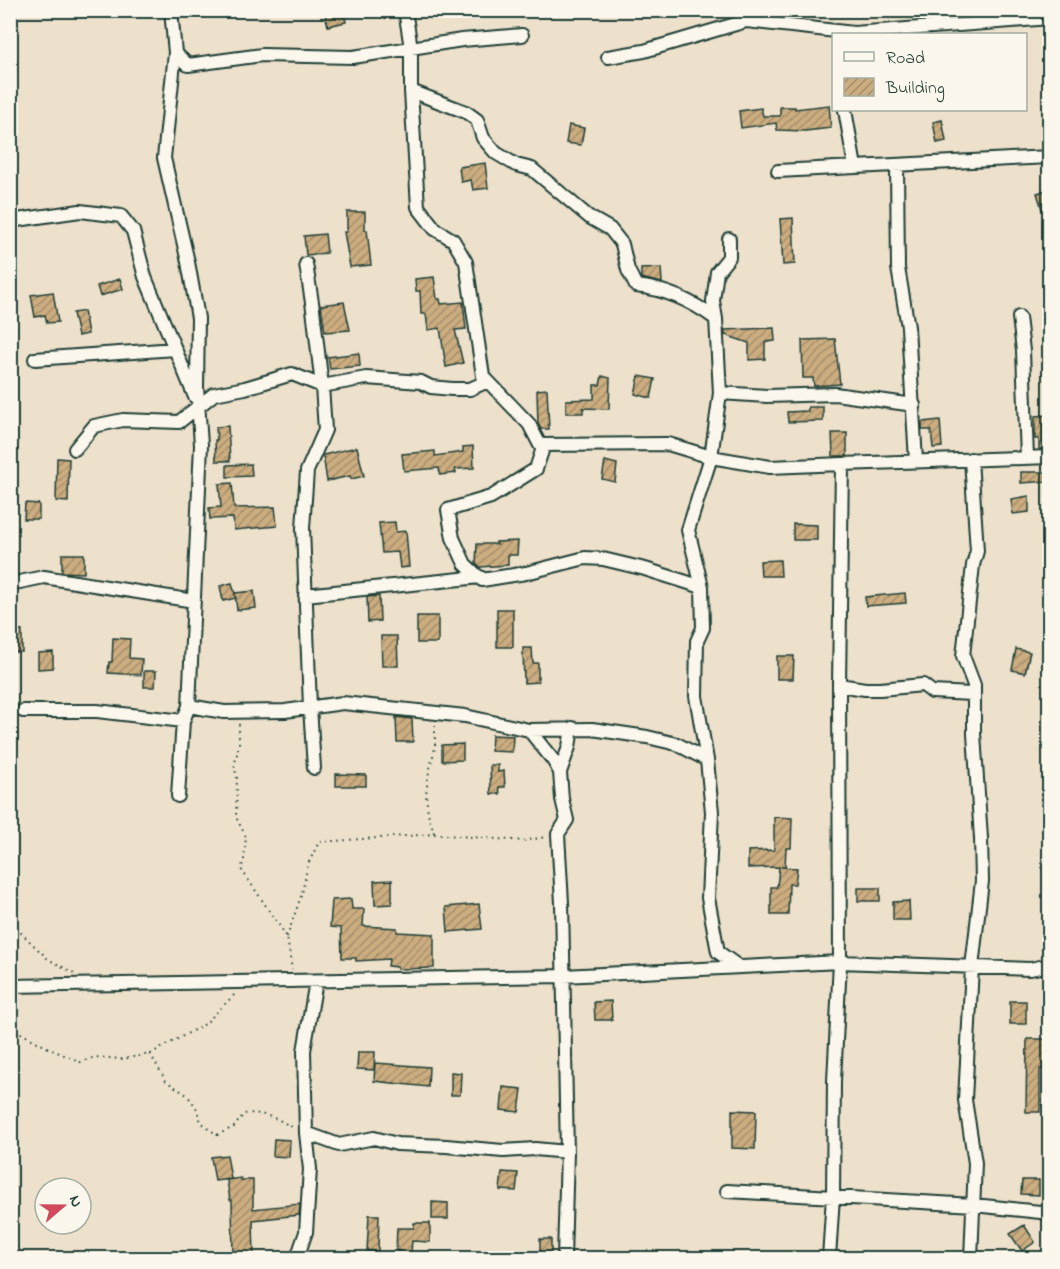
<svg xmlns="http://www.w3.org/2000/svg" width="1060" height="1269" font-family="'Indie Flower',sans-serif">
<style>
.building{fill:url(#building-hatch);stroke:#1f3d34;stroke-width:1.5}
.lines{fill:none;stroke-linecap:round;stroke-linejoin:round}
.street-casing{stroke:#1f3d34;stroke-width:16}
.path{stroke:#1f3d34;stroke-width:2;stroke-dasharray:1.5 4.5;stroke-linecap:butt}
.street{stroke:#fbf7ec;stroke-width:12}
</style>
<defs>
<pattern id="building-hatch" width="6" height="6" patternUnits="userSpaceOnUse" patternTransform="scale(1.5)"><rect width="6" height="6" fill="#ccad80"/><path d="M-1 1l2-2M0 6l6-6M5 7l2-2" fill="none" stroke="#a58e6a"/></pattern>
</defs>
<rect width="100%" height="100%" fill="#ede1cc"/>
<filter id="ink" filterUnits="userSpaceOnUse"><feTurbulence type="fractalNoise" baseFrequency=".0167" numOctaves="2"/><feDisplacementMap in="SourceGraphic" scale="12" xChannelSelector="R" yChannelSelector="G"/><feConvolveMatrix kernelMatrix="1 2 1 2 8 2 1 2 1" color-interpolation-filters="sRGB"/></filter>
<g filter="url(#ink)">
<path class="building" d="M324,10H343L346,22L328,26Z
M829,105L831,128L805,131L777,130L776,123L741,128L739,111L761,108L763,116H780V107H795V109Z
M942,120L946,141L937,143L933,122Z
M569,125L584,128L581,145L566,143Z
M485,163L488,188L473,190L471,180L461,182L459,167Z
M1050,189V224L1047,225L1037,193Z
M347,212H365V230H367L371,265L350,267L344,232H347Z
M793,218L795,264L783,265L780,219Z
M325,234L327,253L306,255L304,236Z
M661,268L662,283L641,278V269Z
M434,277L437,299H440L441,304L463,302L466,329L455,330L463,363L446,367L440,328L428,330L426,314H421L420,291H416L415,279Z
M120,279L123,289L100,296L97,286Z
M53,292L58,322L47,323L45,315L35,317L31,295Z
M344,302L350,330L325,332L321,305Z
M84,311L88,334L78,336L73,313Z
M774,328L775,341L765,342V359L749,360V343L725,335V330Z
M835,339L840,384L814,386L813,378H803L802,340Z
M359,353L360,366L330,369L328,357Z
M602,376L610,378L609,409L583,408V413H566V400L594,399V385H600Z
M639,376L655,379L651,398L635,394Z
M547,389L549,429H541L538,424L537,390Z
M808,407H823V421L788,422L787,412L808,411Z
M1049,415L1050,449H1039V439H1035V416Z
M940,420L942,447L933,448L931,430H922V422Z
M228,426L230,461H216L215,440H217L216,427Z
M832,433H847V456H833Z
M473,446L474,468L455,469L456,473L440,475L439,468L404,471L402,454L435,451V456L463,452V447Z
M357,447L364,476L351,479L350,476L327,481L323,455Z
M57,458L69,459L68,502L56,501Z
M605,461L617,464L615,482L602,479Z
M251,464L252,476L227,477V465Z
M1021,472H1050V481L1021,483Z
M232,483L234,508L275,507L277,526L234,530L233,518L210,519L209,508L221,507L219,484Z
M1029,496V512L1013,514L1011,499Z
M25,503L39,504V519H24Z
M395,522L396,532L406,531L409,567L400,568L398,552L382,553L379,523Z
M793,524L817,525V540H793Z
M518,541L517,555H508V565L480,567L476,563L477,544H497L496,542Z
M62,554H84V573L62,572Z
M780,560L781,576H761L760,561Z
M232,583L236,598L223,601L220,586Z
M254,591L256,608L237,610L235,593Z
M905,593L906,603L866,606L865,597Z
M379,596L380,621L368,622L367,597Z
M497,609H513V647H497Z
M417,616H438V643H417Z
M10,630L22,631V652H10Z
M381,636H397L398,666H382Z
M113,638L130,639L129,658L142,659L141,675L108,673L109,662H112Z
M523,648H532L533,663H538V682L524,683Z
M1016,649L1030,652L1025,673L1012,670Z
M53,652V668L38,669V653Z
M777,656H794L793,679H777Z
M144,671H156L155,687H144Z
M396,717L412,719L413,742H397Z
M492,735L513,736L512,752L491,751Z
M463,744V760L442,761V745Z
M490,765H498V772L504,771L505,787H499L500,794H491Z
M336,774L366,775V786H336Z
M774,817L792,818L791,848H786L785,867H781L797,868L795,884H789L788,915H771V887H777L779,867L748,868V851L774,850Z
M392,880V904L375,905L374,881Z
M858,888H880V901H858Z
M351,899L352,909H364L363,926L397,928V932L434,934V968L397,969V967L388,966L389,959L356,961V958H342L341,928L330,927L332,900Z
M909,901L910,920H893V902Z
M479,904L482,929L448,932L446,907Z
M611,1001L612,1020H595L594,1002Z
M1010,1001H1026V1024H1010Z
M1027,1039H1050V1069H1040V1112H1026Z
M358,1052H375L374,1070L357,1069Z
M375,1063L429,1067L428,1087L374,1081Z
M451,1072L461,1073L460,1095H451Z
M503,1087L522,1089L519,1112L501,1110Z
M732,1110L756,1111L755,1149L732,1148Z
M274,1139L290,1140L289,1157L273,1156Z
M227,1155L231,1179L215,1181L211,1157Z
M502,1172L518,1173L516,1191L500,1190Z
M241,1178V1180H253V1209L300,1204L299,1215L253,1220L254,1257L233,1258L232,1200H230L227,1180Z
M1022,1180H1039V1195L1021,1194Z
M432,1202L448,1203V1219H432Z
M369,1215H379L378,1251H367Z
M414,1223H430V1242L412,1241L411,1252H409V1258H400V1251H396L397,1228H414Z
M1024,1225L1035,1242L1022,1251L1010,1234Z
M540,1239H551V1258H540Z"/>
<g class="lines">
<g class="street-casing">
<path id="street" d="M171,10L175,53L188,65L262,55L353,57L462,40L522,35
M405,10L411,48V91L418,207L435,229L453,240L466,262L483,376L529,424L540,445L668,444L711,457L770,467L842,464
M175,53L164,158L188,262L198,318L197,387L201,445L189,706L183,721L178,796
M608,57L644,51L746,21L854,33L1050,18
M411,91L466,112L477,120L483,138L496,153L516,165L532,169L589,217L610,229L622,244L628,270L636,286C665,289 692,301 716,319
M845,110L855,167
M897,166L898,268L908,327L916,461
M778,171L1050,157
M10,221L80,211L121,216L133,231L145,277L175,349
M729,239V257L717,272L713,301L716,319L720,393L711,457L688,530L702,587L703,628L697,641L696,696L707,760L712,812L708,898L718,952L739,967
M306,264L313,309L322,386L366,378L421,382L431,387L452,389H470L488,381
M1019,317L1023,351L1027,458
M35,359L175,349L195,397
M720,393L767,396L835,394L914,405
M544,445L536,469L491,497L448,510L453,538L465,564L482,580L526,573L585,558L603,559L645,569L702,587
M75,449L94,426L123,420L179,422L214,394L245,388L292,374L322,386L325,430L307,471L303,528L310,707L314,768
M971,459L977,551L973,565L963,656L974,685V734L981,838L982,881L972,967L965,1100L975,1163L971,1258
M10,584L44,577L194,601
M305,595L480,577
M839,685L865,689H880L923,685L932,692L972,694
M189,706L224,712L285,711L343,703L465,716L529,730L592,729L647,737L677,744L707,760
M23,711H97L183,721
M529,730L553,760L560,772
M10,986L563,976L840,962L1030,969L1050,965
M306,1133L339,1145L374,1138L397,1144L446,1146L503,1151L535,1149L567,1152
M727,1191L974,1205L1050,1213
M297,1258L306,1232L310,1169L306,1133L304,1051L316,981
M564,1258L567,1152L562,903L558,834L567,820L562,799L560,772L569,747L572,728
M829,1258L833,1196L834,1081L840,962L839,685L842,464L1050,457"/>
</g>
<path class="path" d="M239,724V745L234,767L237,776L236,817L246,837L244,860L241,869L287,937L292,970
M434,833L428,813L426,795L428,776L435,748V724
M10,928L17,929L48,959L74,973
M287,937L302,893L308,864L319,842L434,834L523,841L546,837
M10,1027L50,1049L81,1062L95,1057L122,1059L150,1054L205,1024L236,993
M150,1054L166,1081L187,1095L196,1107L201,1122L217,1135L234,1127L244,1114C262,1111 278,1119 294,1128"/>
<use href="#street" class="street"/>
</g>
</g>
<rect width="1060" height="1269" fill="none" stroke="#fbf7ec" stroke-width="36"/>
<rect x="18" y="18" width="1024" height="1233" fill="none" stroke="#1f3d34" stroke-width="2" filter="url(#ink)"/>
<rect x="832" y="33" width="195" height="78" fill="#fbf7ec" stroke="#a3ada2" stroke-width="1.5"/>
<rect x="844" y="52" width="30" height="9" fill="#fbf7ec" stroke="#a3ada2" stroke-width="1.5"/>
<text x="886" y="63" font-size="18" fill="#1f3d34">Road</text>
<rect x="844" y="78" width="30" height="18" fill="url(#building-hatch)" stroke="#a3ada2" stroke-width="1.5"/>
<text x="886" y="93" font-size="18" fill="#1f3d34">Building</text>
<g transform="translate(63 1206) rotate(70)"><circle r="28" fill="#fbf7ec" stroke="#a3ada2" stroke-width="1.5"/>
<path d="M0-4.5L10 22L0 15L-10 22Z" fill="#d1495b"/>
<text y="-9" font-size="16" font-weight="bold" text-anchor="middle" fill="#1f3d34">N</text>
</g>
</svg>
